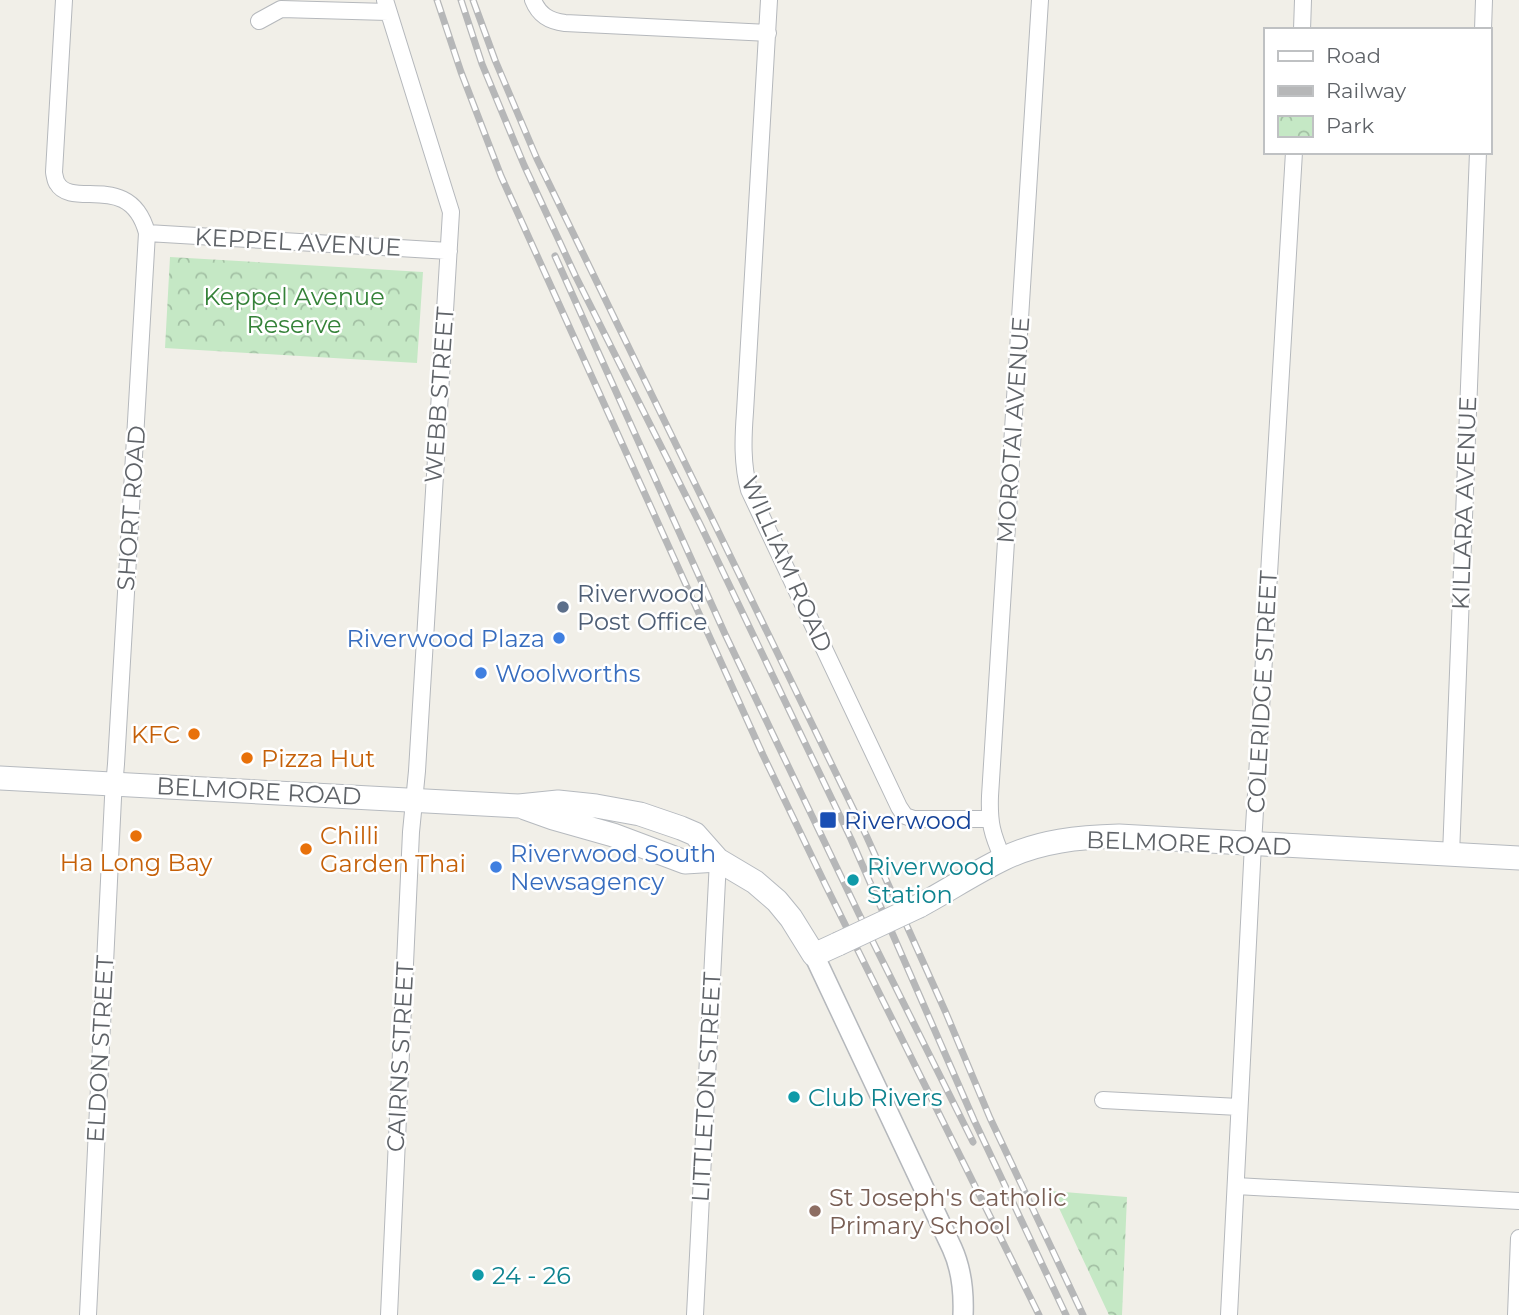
<svg xmlns="http://www.w3.org/2000/svg" width="1519" height="1315" font-family="Montserrat,sans-serif">
<style>
.park{fill:url(#park-crowns)}
.lines{fill:none;stroke-linecap:round;stroke-linejoin:round}
.minor-casing{stroke:#b5b8bc;stroke-width:18}
.tertiary-casing{stroke:#b5b8bc;stroke-width:22}
.secondary-casing{stroke:#b6babf;stroke-width:25}
.minor{stroke:#fff;stroke-width:16}
.tertiary{stroke:#fff;stroke-width:19}
.secondary{stroke:#fff;stroke-width:23}
.rail-casing{stroke:#b6b7b8;stroke-width:7}
.rail{stroke:#fff;stroke-width:4.5;stroke-dasharray:13;stroke-linecap:butt}
.secondary-bridge-casing{stroke:#b6babf;stroke-width:25;stroke-linecap:butt}
.secondary-bridge{stroke:#fff;stroke-width:23}
.service-dot{fill:#5c6f8a;stroke:#fff;stroke-width:2.5}
.shop-dot{fill:#3f7fe0;stroke:#fff;stroke-width:2.5}
.food-dot{fill:#e8710a;stroke:#fff;stroke-width:2.5}
.transit-dot{fill:#1a4fb4;stroke:#fff;stroke-width:2.5}
.culture-dot{fill:#0f9aa8;stroke:#fff;stroke-width:2.5}
.education-dot{fill:#8d6e63;stroke:#fff;stroke-width:2.5}
.labels{text-anchor:middle;dominant-baseline:central;stroke-width:5;stroke-linejoin:round;paint-order:stroke}
.street-label{font-size:24px;fill:#5f6368;stroke:#fff}
.park-label{font-size:24px;fill:#348238;stroke:#fff}
.service-label{font-size:24px;fill:#4e5e75;stroke:#fff;text-anchor:start}
.shop-label{font-size:24px;fill:#366cbe;stroke:#fff;text-anchor:start}
.food-label{font-size:24px;fill:#c56008;stroke:#fff;text-anchor:start}
.transit-label{font-size:24px;fill:#164399;stroke:#fff;text-anchor:start}
.culture-label{font-size:24px;fill:#0d838f;stroke:#fff;text-anchor:start}
.education-label{font-size:24px;fill:#785e54;stroke:#fff;text-anchor:start}
</style>
<defs>
<pattern id="park-crowns" width="20" height="18" patternUnits="userSpaceOnUse" patternTransform="scale(1.75)"><rect width="20" height="18" fill="#c5e8c5"/><path d="M2 6a3 3 0 1 1 6 0M12 15a3 3 0 1 1 6 0" fill="none" stroke="#a3c0a4"/></pattern>
</defs>
<rect width="100%" height="100%" fill="#f1efe8"/>
<path class="park" d="M170,257L423,272L417,363L165,348Z
M1051,1191L1127,1197L1122,1315H1109Z"/>
<g class="lines">
<g class="minor-casing">
<path id="minor" d="M64,0L54,172C54,173 56,183 57,183C72,210 130,170 147,233L116,764L113,798L88,1315
M385,0L451,212L417,771L411,832L389,1315
M533,0C539,15 549,21 565,23L768,33
M769,0L745,412C743,438 742,464 749,490L899,807L905,816L914,819H989
M259,21L281,9L388,12
M1302,30L1303,0
M1483,30L1484,0
M147,233L449,251
M1451,855L1478,152
M1003,859C992,834 989,823 990,796L1040,0
M1103,1100L1239,1107
M1236,1186L1519,1201
M695,1315L718,860
M1229,1315L1253,844L1294,152
M1516,1315L1519,1238"/>
</g>
<g class="tertiary-casing">
<path id="tertiary" d="M814,955L952,1248C962,1270 964,1291 963,1315"/>
</g>
<g class="secondary-casing">
<path id="secondary" d="M0,778L519,806L558,802L596,806L640,814L681,828L695,834L718,860L755,882L777,901L791,918L814,955L838,944
M525,808L553,818L613,835L685,862L718,860
M919,906C947,891 974,873 1003,859C1039,841 1080,837 1119,836L1519,858"/>
</g>
<use href="#minor" class="minor"/>
<use href="#tertiary" class="tertiary"/>
<use href="#secondary" class="secondary"/>
<g class="rail-casing">
<path id="rail" d="M437,0L461,72L501,176L763,755L826,886L1039,1315
M461,0L482,64L524,165L575,275L700,524L851,839L974,1120L1066,1315
M473,0L495,60L537,159L866,835L946,1013L990,1118L1083,1315
M555,256L725,634L778,745L859,914L973,1142"/>
</g>
<use href="#rail" class="rail"/>
<g class="secondary-bridge-casing">
<path id="secondary-bridge" d="M838,944L919,906"/>
</g>
<use href="#secondary-bridge" class="secondary-bridge"/>
</g>
<circle class="service-dot" cx="563" cy="607" r="7"/>
<g class="shop-dot">
<circle cx="559" cy="638" r="7"/>
<circle cx="481" cy="673" r="7"/>
<circle cx="496" cy="867" r="7"/>
</g>
<g class="food-dot">
<circle cx="194" cy="734" r="7"/>
<circle cx="247" cy="758" r="7"/>
<circle cx="136" cy="836" r="7"/>
<circle cx="306" cy="849" r="7"/>
</g>
<rect class="transit-dot" x="819" y="811" width="18" height="18" rx="3.5"/>
<g class="culture-dot">
<circle cx="853" cy="880" r="7"/>
<circle cx="794" cy="1097" r="7"/>
<circle cx="478" cy="1275" r="7"/>
</g>
<circle class="education-dot" cx="815" cy="1211" r="7"/>
<g class="labels">
<g class="street-label">
<text transform="translate(298 242) rotate(3)">KEPPEL AVENUE</text>
<text transform="translate(439 395) rotate(-86)">WEBB STREET</text>
<text transform="translate(1013 430) rotate(-86)">MOROTAI AVENUE</text>
<text transform="translate(1464 503) rotate(-88)">KILLARA AVENUE</text>
<text transform="translate(131 508) rotate(-86)">SHORT ROAD</text>
<text transform="translate(787 564) rotate(66)">WILLIAM ROAD</text>
<text transform="translate(1262 692) rotate(-87)">COLERIDGE STREET</text>
<text transform="translate(259 791) rotate(3)">BELMORE ROAD</text>
<text transform="translate(1189 843) rotate(2)">BELMORE ROAD</text>
<text transform="translate(100 1049) rotate(-87)">ELDON STREET</text>
<text transform="translate(400 1057) rotate(-87)">CAIRNS STREET</text>
<text transform="translate(706 1087) rotate(-87)">LITTLETON STREET</text>
</g>
<g class="park-label">
<text x="294" y="296">Keppel Avenue<tspan x="294" dy="28">Reserve</tspan></text>
</g>
<g class="service-label">
<text x="577" y="593">Riverwood<tspan x="577" dy="28">Post Office</tspan></text>
</g>
<g class="shop-label">
<text x="545" y="638" text-anchor="end">Riverwood Plaza</text>
<text x="495" y="673">Woolworths</text>
<text x="510" y="853">Riverwood South<tspan x="510" dy="28">Newsagency</tspan></text>
</g>
<g class="food-label">
<text x="180" y="734" text-anchor="end">KFC</text>
<text x="261" y="758">Pizza Hut</text>
<text x="320" y="835">Chilli<tspan x="320" dy="28">Garden Thai</tspan></text>
<text x="136" y="862" text-anchor="middle">Ha Long Bay</text>
</g>
<g class="transit-label">
<text x="844" y="820">Riverwood</text>
</g>
<g class="culture-label">
<text x="867" y="866">Riverwood<tspan x="867" dy="28">Station</tspan></text>
<text x="808" y="1097">Club Rivers</text>
<text x="492" y="1275">24 - 26</text>
</g>
<g class="education-label">
<text x="829" y="1197">St Joseph's Catholic<tspan x="829" dy="28">Primary School</tspan></text>
</g>
</g>
<rect x="1264" y="28" width="228" height="126" fill="#ffffff" stroke="#bfc1c3" stroke-width="2"/>
<rect x="1278" y="51" width="35" height="10" fill="#ffffff" stroke="#bfc1c3" stroke-width="2"/>
<text x="1326" y="63" font-size="21" fill="#5f6368">Road</text>
<rect x="1278" y="86" width="35" height="10" fill="#b6b7b8" stroke="#bfc1c3" stroke-width="2"/>
<text x="1326" y="98" font-size="21" fill="#5f6368">Railway</text>
<rect x="1278" y="116" width="35" height="21" fill="url(#park-crowns)" stroke="#bfc1c3" stroke-width="2"/>
<text x="1326" y="133" font-size="21" fill="#5f6368">Park</text>
</svg>
